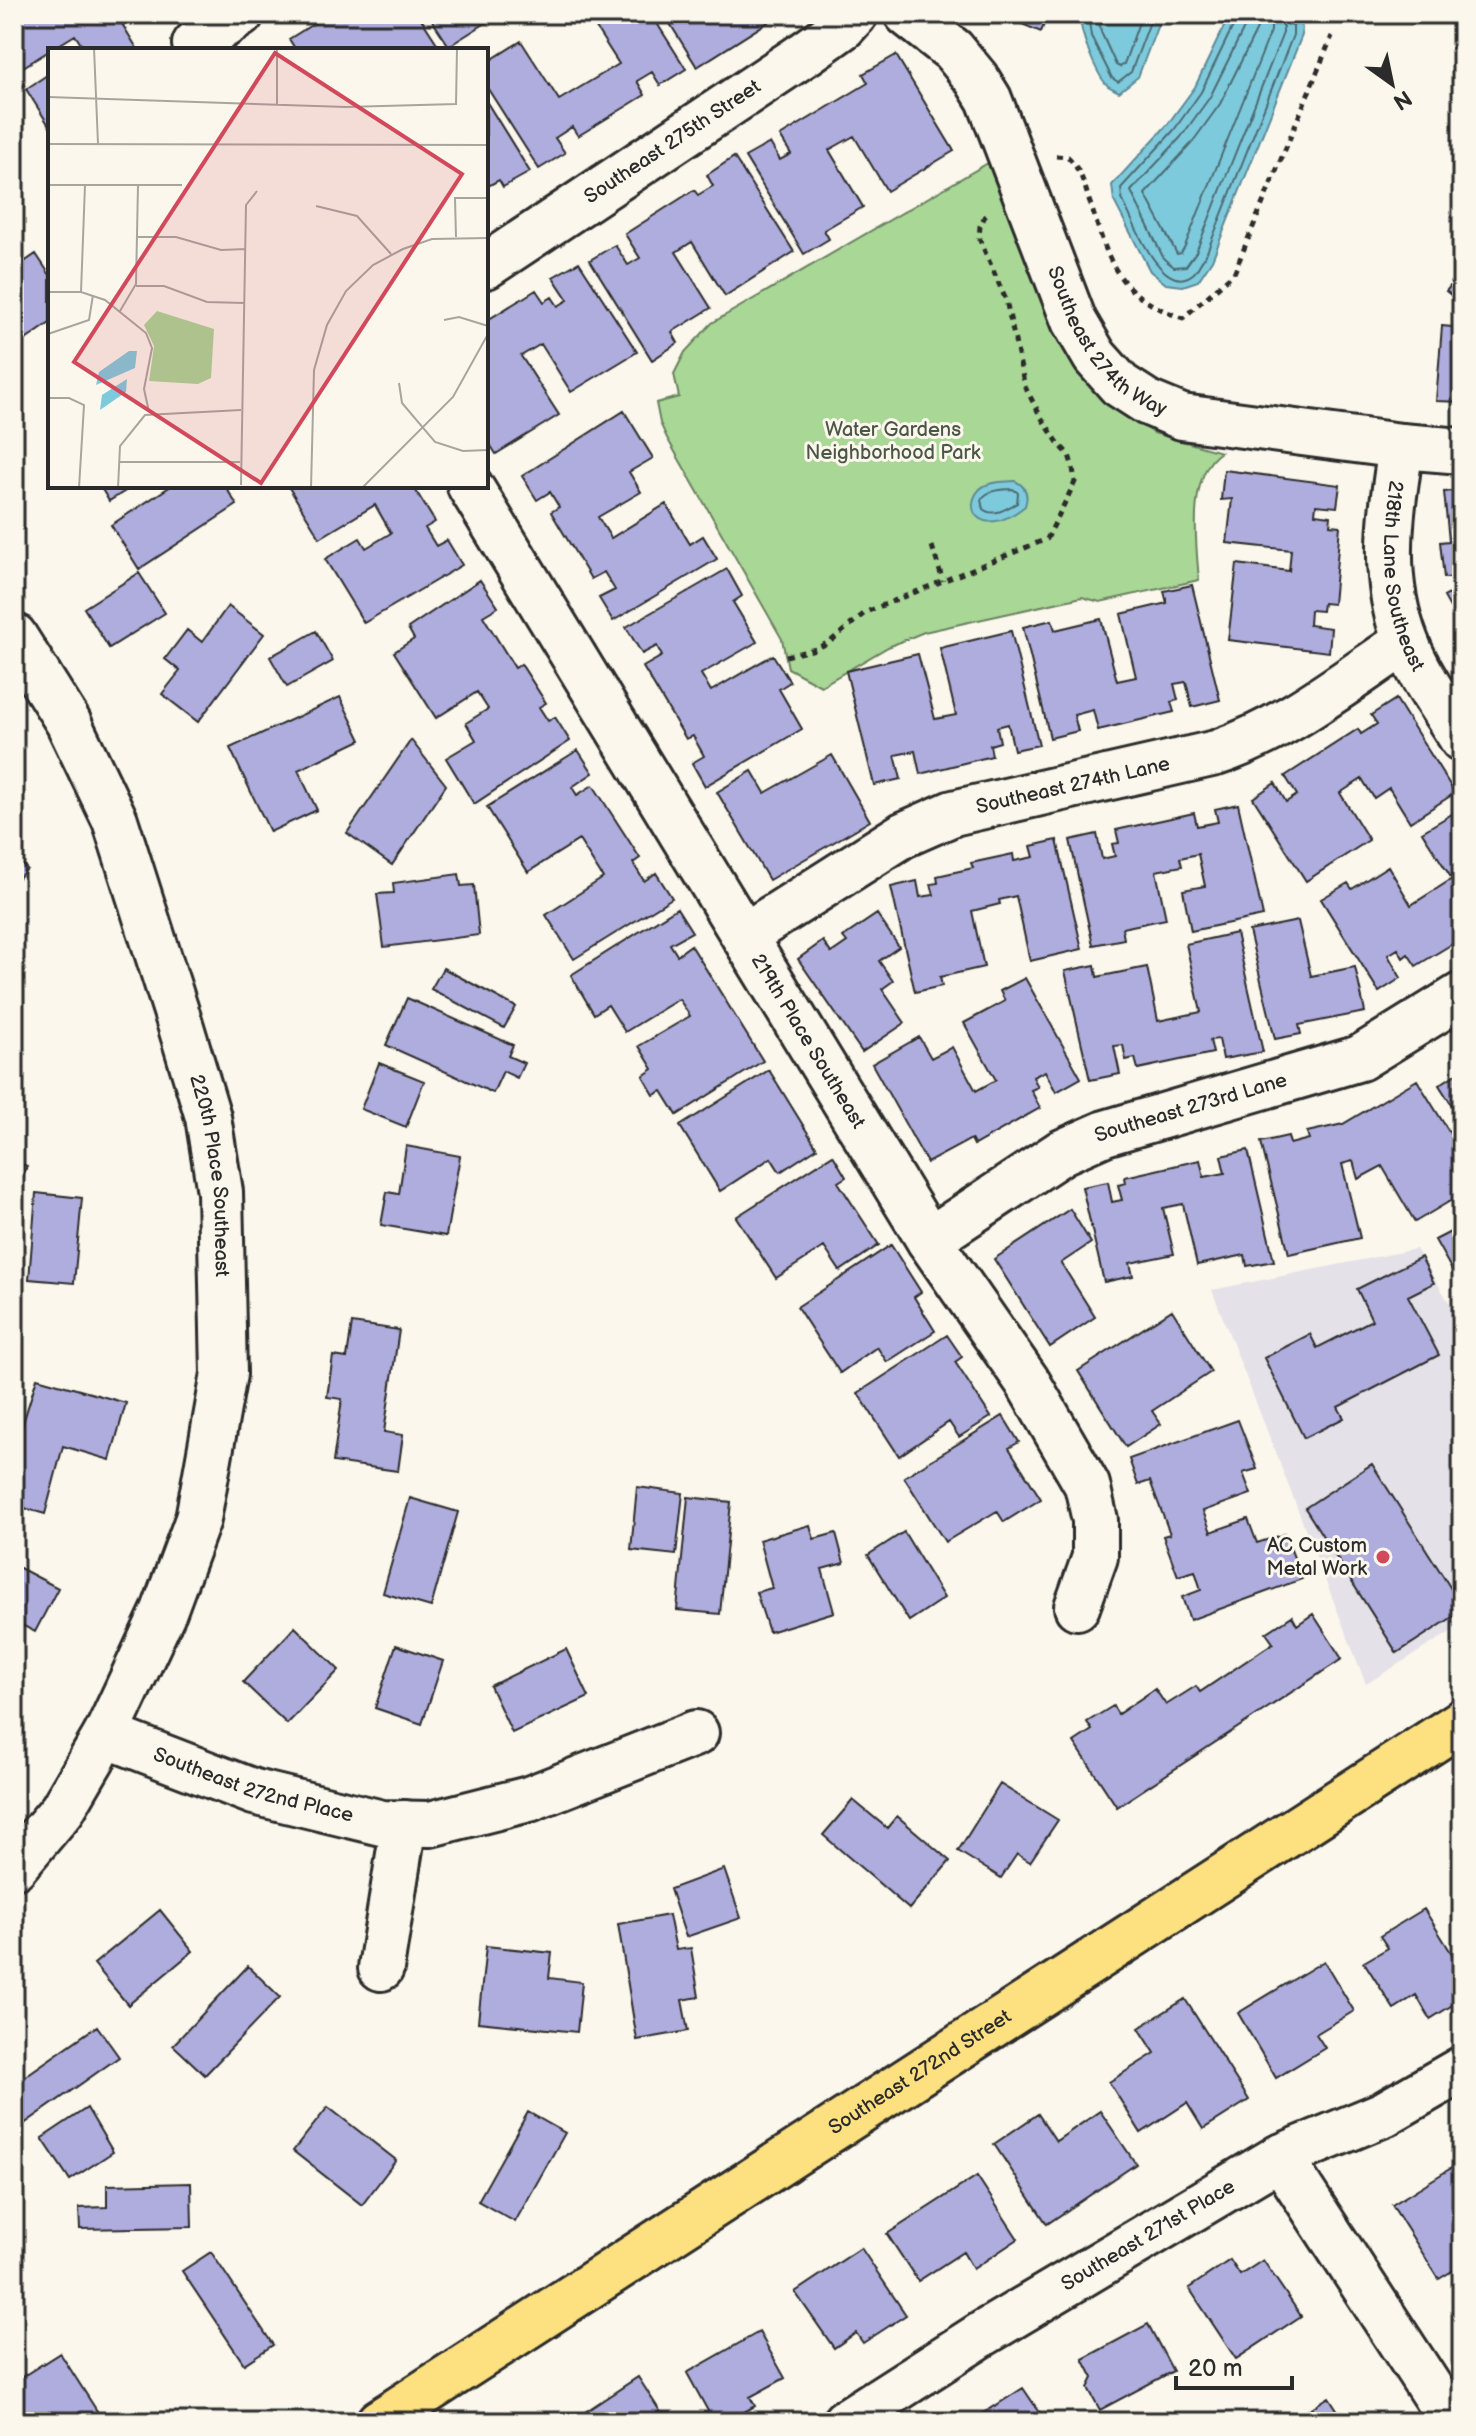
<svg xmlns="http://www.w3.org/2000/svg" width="1476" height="2436" font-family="'Balsamiq Sans',sans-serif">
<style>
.built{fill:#e4e1e8}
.green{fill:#a9d796;stroke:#6a8160;stroke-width:2}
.water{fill:#7ecadd;stroke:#5d8a96;stroke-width:2}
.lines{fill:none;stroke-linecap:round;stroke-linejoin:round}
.shore{stroke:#4c6b72;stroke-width:2}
.building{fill:#afadde;stroke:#2b2b2b;stroke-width:2}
.minor-casing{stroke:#2b2b2b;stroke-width:50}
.major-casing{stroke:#2b2b2b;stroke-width:50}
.path{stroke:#2b2b2b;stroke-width:5;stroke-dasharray:6 6;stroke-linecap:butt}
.minor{stroke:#fbf7ec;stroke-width:44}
.major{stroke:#fde080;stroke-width:44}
.poi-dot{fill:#d1495b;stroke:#fbf7ec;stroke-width:3}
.labels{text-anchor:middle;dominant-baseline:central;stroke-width:6;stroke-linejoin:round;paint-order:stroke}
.street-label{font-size:20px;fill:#2b2b2b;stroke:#fbf7ec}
.park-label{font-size:20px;fill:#4a5646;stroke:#fbf7ec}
.poi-label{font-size:20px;fill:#2b2b2b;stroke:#fbf7ec;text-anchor:end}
.inset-road{fill:none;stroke:#a8a59f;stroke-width:2}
.view{fill:#d1495b;fill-opacity:0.15;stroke:#d1495b;stroke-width:4}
.inset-edge{fill:none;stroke:#2b2b2b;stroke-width:4}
</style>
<rect width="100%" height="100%" fill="#fbf7ec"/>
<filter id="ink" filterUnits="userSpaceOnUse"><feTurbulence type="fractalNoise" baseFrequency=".0125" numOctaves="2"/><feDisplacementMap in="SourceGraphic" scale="16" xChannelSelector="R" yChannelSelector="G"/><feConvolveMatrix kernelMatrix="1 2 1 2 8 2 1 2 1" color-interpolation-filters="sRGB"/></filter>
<g filter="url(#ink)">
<path class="built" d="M1416,1249L1462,1323V1625L1366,1684L1212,1290Z"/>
<path class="green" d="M988,163L1061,342L1087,376L1125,413L1154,433L1221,452C1187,474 1196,545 1199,580L1100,602L1082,597L924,632L888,647L821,686L788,668L782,639L667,438L660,423L656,403L679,397L674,374L685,352L712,323Z"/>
<path class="water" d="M1081,14H1162L1138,77L1119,92C1116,90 1111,88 1108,86C1097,76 1077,28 1081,14Z
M1230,14H1301L1302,35L1212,260L1198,281L1183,286L1166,284L1150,271L1114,201L1112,185L1167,125L1195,87Z
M1015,481C1026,486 1029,494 1025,506C1015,514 999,524 985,521C967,516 971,493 984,486C993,481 1004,482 1015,481Z"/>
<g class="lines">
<path class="shore" d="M1088,14L1091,36L1112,78L1118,82L1131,72L1153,14
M1098,14L1101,32L1116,65L1120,67L1124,64L1142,14
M1237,14L1236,20L1201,92L1174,130L1121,188L1122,199C1132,218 1162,301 1194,273C1198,269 1201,261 1205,257L1293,35V14
M1247,14L1246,24L1210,97L1181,137L1131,191L1164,259L1174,267L1186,266L1196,252L1283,33V14
M1259,14L1257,29L1220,104L1191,144L1145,194L1177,254L1181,253L1185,246L1271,31V14
M1013,489L1018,493L1017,503C1007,508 994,518 983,509L981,500C988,489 1001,490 1013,489Z"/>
</g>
<path class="building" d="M14,14H116L138,50H85L75,35L15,72Z
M329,14H418L440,48L296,50L289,39Z
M428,14H500L449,46Z
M587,14H651L686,69L660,85L652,72L637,81L645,95L578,136L572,127L555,138L565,153L539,169L486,86V63L521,41L559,100L619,64Z
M664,14H781L697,67Z
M998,14H1048L1041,32Z
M896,55L954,151L887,191L854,136L829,150L863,207L824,230L829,239L804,254L745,157L770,143L780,160L791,154L780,136L868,83L863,74Z
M50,73V127L26,89Z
M486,101L530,172L503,187L499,180L486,187Z
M734,157L794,252L725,296L692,242L676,252L711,308L672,332L678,343L652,360L590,260L615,245L628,265L640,258L625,234L694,190L698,195L713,186L707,175Z
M36,254L50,275V323L14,348V269Z
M579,262L637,352L571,392L541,344L521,356L559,415L496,454L486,438V321L536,290L544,302L552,297L558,306L568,300L553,277Z
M1462,272V304L1446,291Z
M1442,326L1462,328V402L1436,401Z
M624,411L653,458L629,472L641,492L598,517L611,538L666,504L690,544L703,536L717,559L613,621L599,598L615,590L604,572L591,579L551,512L559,507L550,492L537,500L522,476Z
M1224,470L1340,485L1337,507L1316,505L1315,514L1331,516L1330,525L1340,526L1333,604L1323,603L1322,611L1310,610L1309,625L1331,628L1329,652L1228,640L1237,564L1289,571L1291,550L1227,543L1232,499L1221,500Z
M100,486H124L127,490L109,501Z
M171,486H225L237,505L139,569L111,525Z
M288,486H413L435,522L425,528L436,546L447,540L462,565L364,623L325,559L360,538L366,548L391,533L375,505L320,538Z
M1462,490V629L1444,597L1458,589L1457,577L1444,578L1440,542L1449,541L1444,492Z
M727,569L742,596L733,602L757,642L701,674L711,691L773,655L790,682L779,689L802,729L705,786L692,763L704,756L693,736L686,739L643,667L662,656L657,646L642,654L626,627Z
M139,573L165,613L109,648L84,608Z
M480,580L498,607L483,616L515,668L521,664L546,703L539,707L548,721L555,717L570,741L474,804L446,758L476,740L466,723L488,709L477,692L436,718L394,652L414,639L408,628Z
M1192,585L1220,700L1192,707L1186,682L1174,684L1178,700L1171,702L1174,712L1098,730L1093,710L1074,715L1078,731L1050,738L1023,627L1052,620L1055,630L1101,619L1117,681L1136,677L1121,614L1167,603L1164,591Z
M228,606L264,634L198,722L162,694L180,671L165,659L187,630L202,642Z
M316,631L333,661L287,687L270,657Z
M1011,631L1039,745L1014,750L1008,724L997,727L1000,742L990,745L992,756L920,774L915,751L895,755L901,779L874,785L846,671L918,654L935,719L956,715L940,648Z
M340,697L361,740L298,770L317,810L270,832L230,748Z
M1396,699L1455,793L1410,822L1389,788L1374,798L1362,779L1340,793L1369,840L1306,881L1253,798L1275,783L1286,802L1297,795L1285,776L1358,729L1361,734L1377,724L1371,715Z
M411,740L446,785L392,865L347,833Z
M578,750L593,773L572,787L577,795L593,785L640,858L633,863L644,881L656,873L672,898L574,959L546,915L603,878L579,840L528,872L487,807Z
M832,755L870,821L769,880L717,792L752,771L765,793Z
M1238,804L1263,916L1191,931L1183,890L1205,886L1198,854L1180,858L1182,866L1156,871L1166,919L1122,928L1124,939L1093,945L1070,840L1097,834L1102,859L1115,856L1112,844L1119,843L1116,830L1194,813L1197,826L1218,822L1215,809Z
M1462,808V938L1416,966L1408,954L1403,958L1398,949L1388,955L1401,978L1379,992L1321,899L1348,883L1352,889L1388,866L1411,905L1452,879L1422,832Z
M1057,840L1082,949L1030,961L1016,896L999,900L1000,904L972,911L984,967L940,977L942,986L915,992L891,887L917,881L920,897L934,895L931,884L938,883L937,876L973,868L971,863L1013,854L1014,861L1034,857L1031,846Z
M14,856L27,869L14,883Z
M459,874L461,886L474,885L479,935L384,947L377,894L394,893L393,883Z
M677,908L692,932L670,944L677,955L691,945L763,1061L677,1115L662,1091L654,1095L643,1076L653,1069L639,1046L690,1016L679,999L625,1032L608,1005L594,1014L571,975Z
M877,914L899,947L879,961L893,981L882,989L905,1023L862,1052L798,959L823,941L831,953L847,942L843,937Z
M1298,921L1311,976L1355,967L1365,1012L1299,1025L1301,1034L1275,1039L1249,931Z
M1236,933L1263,1052L1223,1059L1219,1039L1210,1040L1213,1053L1138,1069L1135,1058L1126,1060L1123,1045L1114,1046L1120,1074L1090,1080L1065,971L1095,965L1097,977L1147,967L1158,1021L1201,1012L1186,944Z
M443,968L516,1007L504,1028L431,989Z
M1025,978L1081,1078L1056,1092L1045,1071L1033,1077L1038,1087L1031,1090L1040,1108L974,1145L971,1139L927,1163L872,1064L919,1037L931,1058L952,1047L976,1091L996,1080L964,1023L1005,1001L1000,991Z
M407,998L513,1045L508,1056L524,1063L517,1078L503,1071L493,1093L386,1045Z
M379,1063L424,1081L406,1127L361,1109Z
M769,1070L817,1148L780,1172L771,1158L720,1191L680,1126Z
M1462,1070V1121L1439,1085Z
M1417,1080L1462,1153V1194L1415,1222L1382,1166L1358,1179L1353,1161L1342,1164L1360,1238L1289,1254L1261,1142L1288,1136L1290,1144L1309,1139L1307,1132L1343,1124Z
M406,1146L460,1156L446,1236L381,1225L387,1192L399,1194Z
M1248,1150L1274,1261L1247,1266L1245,1255L1197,1265L1183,1204L1163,1208L1174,1254L1130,1263L1133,1276L1104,1282L1082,1187L1108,1182L1112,1202L1122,1200L1118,1185L1126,1183L1125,1177L1200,1160L1204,1177L1225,1173L1221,1156Z
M833,1155L846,1177L838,1182L879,1245L840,1271L824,1247L776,1278L736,1217Z
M14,1161L27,1166L14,1198Z
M36,1193L82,1198L74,1283L29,1279Z
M1070,1209L1091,1243L1061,1263L1095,1317L1050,1347L994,1259Z
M1462,1226V1288L1435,1240Z
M891,1245L921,1292L914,1297L935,1331L887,1362L877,1347L840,1373L797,1307Z
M1421,1257L1434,1283L1408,1296L1439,1355L1338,1407L1344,1418L1304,1438L1264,1358L1310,1334L1317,1348L1372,1320L1357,1289Z
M1172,1310L1211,1372L1152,1411L1161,1424L1126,1447L1078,1371Z
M352,1323L399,1330L384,1432L403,1435L398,1471L333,1462L342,1399L327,1397L333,1356L347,1358Z
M947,1335L962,1357L955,1362L991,1417L959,1437L949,1422L899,1456L858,1393Z
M37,1378L126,1403L110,1460L63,1446L45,1514L14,1505V1438L18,1439Z
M1003,1416L1019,1442L1009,1448L1041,1499L1004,1522L997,1511L945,1542L904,1477Z
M1238,1420L1257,1469L1243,1473L1251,1494L1203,1511L1211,1532L1248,1519L1257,1543L1285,1534L1302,1579L1190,1620L1182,1597L1201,1590L1195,1571L1178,1576L1163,1536L1170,1534L1150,1481L1138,1485L1129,1459Z
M1372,1464L1462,1606V1611L1397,1653L1305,1508Z
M637,1487L683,1493L676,1555L631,1550Z
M688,1497L731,1502L720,1614L677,1610Z
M410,1498L458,1512L431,1607L383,1593Z
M810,1525L814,1539L836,1533L844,1563L822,1569L834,1612L769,1632L756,1592L772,1588L759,1540Z
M904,1532L944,1598L909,1621L868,1555Z
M14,1565L58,1588L35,1632L14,1621Z
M1313,1614L1342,1659L1117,1807L1074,1742L1092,1730L1087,1722L1113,1706L1118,1714L1155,1689L1166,1705L1196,1686L1200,1692L1273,1643L1266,1633L1292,1616L1297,1625Z
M295,1627L339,1670L287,1724L243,1682Z
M396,1645L443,1661L422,1724L375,1708Z
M566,1649L589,1697L512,1733L490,1686Z
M1000,1784L1058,1820L1030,1862L1017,1854L1001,1878L958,1851Z
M853,1800L887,1828L897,1816L950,1861L909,1909L823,1835Z
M724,1869L741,1918L686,1937L670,1889Z
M1424,1909L1462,1970V1999L1430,2019L1416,1995L1394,2009L1364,1962L1388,1948L1380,1936Z
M160,1910L193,1951L128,2005L94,1964Z
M669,1915L676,1950L691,1948L699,1997L682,2000L688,2031L637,2040L618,1924Z
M486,1946L552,1953L549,1978L582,1982L577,2032L478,2022Z
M1324,1961L1354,2011L1316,2034L1325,2048L1276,2078L1238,2013Z
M248,1966L280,1997L205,2075L173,2045Z
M1185,1999L1249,2100L1203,2129L1187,2103L1141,2133L1109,2082L1155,2053L1139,2028Z
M97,2026L119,2057L24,2124L14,2110V2084Z
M328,2107L396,2160L362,2205L293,2151Z
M87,2108L113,2152L70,2180L42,2138Z
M1100,2111L1136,2164L1047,2224L994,2144L1038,2114L1056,2141Z
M528,2112L565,2133L515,2222L478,2201Z
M1456,2165L1462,2174V2265L1439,2279L1392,2205Z
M977,2176L1018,2239L973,2269L963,2252L918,2281L887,2234Z
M191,2183L192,2227L80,2229L79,2208L107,2207V2185Z
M861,2248L906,2315L863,2343L856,2333L834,2348L795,2292Z
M211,2252L273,2345L244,2364L182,2271Z
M1230,2260L1240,2275L1263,2260L1301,2316L1236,2359L1189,2288Z
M1148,2324L1173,2371L1100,2410L1088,2388L1093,2378L1083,2359Z
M759,2332L785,2378L750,2397L755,2406L726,2422H714L687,2373Z
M60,2353L104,2422H27L14,2402V2382Z
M638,2377L667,2422H587L582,2414Z
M1023,2388L1046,2422H974L973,2420Z
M1329,2397L1345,2422H1289Z"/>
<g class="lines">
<g class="minor-casing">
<g id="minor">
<path id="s1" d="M907,14L953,50L976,78L989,99L1074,321L1095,357L1120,385L1148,403L1182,417L1401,446L1462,451"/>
<path d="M195,44L241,14"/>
<path id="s2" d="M486,266L806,53L844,26L855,14"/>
<path id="s3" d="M1401,446C1391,515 1380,575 1406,642C1419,676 1443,708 1462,739"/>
<path id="s4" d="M470,486L929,1240L1027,1381L1087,1485L1095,1520V1557L1077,1607"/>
<path id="s5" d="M14,636L68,722L115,820L181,1027L208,1117L220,1192L224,1374L198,1519L164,1611L106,1735L62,1810L14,1867"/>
<path id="s6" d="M744,936L903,835L953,813L1216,753C1285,730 1345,682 1405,642"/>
<path id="s7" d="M929,1240L1062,1152L1105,1133L1360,1058L1462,995"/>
<path id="s8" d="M106,1735L254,1792L382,1823L430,1824L529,1799L696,1733"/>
<path d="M381,1968L404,1823"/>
<path d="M1280,2157L1452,2422"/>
<path id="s9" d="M845,2422L984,2333L1280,2157L1384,2114L1462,2069"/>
</g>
</g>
<g class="major-casing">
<g id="major">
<path id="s10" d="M379,2422L1462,1722"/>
</g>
</g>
<path class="path" d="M1056,156L1068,157C1080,169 1084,183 1089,200C1110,263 1115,295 1183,318L1234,273L1332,36
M932,546L943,581
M786,656L816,649L831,641L866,612L1047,539L1075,482L1073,468L1069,455L1059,444L1041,417L1025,387L1006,300L979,238L980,226L987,212"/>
<use href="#minor" class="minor"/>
<use href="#major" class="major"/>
</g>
</g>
<circle class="poi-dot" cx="1383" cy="1557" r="8"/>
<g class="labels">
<g class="street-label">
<text stroke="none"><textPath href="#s2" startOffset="224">Southeast 275th Street</textPath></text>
<text stroke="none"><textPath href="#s1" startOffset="394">Southeast 274th Way</textPath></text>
<text stroke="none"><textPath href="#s3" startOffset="132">218th Lane Southeast</textPath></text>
<text stroke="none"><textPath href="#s6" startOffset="366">Southeast 274th Lane</textPath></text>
<text stroke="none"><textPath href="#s4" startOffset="650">219th Place Southeast</textPath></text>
<text stroke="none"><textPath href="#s7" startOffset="296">Southeast 273rd Lane</textPath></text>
<text stroke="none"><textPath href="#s5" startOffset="580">220th Place Southeast</textPath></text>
<text stroke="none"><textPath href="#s8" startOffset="156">Southeast 272nd Place</textPath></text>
<text stroke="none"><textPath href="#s10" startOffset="644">Southeast 272nd Street</textPath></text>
<text stroke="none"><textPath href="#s9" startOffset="356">Southeast 271st Place</textPath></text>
</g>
<g class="park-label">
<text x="893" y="430">Water Gardens<tspan x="893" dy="23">Neighborhood Park</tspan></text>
</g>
<g class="poi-label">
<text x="1367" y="1546">AC Custom<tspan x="1367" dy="23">Metal Work</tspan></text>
</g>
</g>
<g transform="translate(48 48)">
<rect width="440" height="440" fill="#fbf7ec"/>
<path d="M109,263L166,281L163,330L150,336L101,333L106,298L96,277Z" fill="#a9d796"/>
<path d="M81,303H89L87,320L48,337L51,324ZM79,331L78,344L52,362L54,347Z" fill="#7ecadd"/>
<path class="inset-road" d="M46,0L50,96M0,49L298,59L408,56L409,0M229,56V0M0,96L440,97M0,137H134M268,158L309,168L343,206M90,189H128L173,202L198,201M408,189L407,150H440M88,238H116L159,254L196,255M0,244H33L57,252L98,285L104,300L96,341L101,364M33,244L37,137M72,263L88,236L90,137M396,272L411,269L440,278M0,286L41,272L45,247M351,335L354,355L387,394L415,403L440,402M0,350H21L36,357L31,440M71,414H192M193,437L198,157L209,143M70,440L72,398L97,367L193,362M263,440L266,322L279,277L298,243L325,217L355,201L384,191L440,190M314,440L405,349L440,286"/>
<path class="view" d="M227,5L414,126L213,435L26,314Z"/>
<rect width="440" height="440" class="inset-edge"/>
</g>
<rect width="1476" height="2436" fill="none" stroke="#fbf7ec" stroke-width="48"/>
<rect x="24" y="24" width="1428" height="2388" fill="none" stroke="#2b2b2b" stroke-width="3" filter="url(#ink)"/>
<g transform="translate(1392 84) rotate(147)" stroke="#fbf7ec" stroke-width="6" paint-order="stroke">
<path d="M0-6L14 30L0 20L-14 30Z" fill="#2b2b2b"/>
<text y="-12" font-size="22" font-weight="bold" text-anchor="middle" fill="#2b2b2b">N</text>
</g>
<path d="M1176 2376v12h116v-12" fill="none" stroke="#2b2b2b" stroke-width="4"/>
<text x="1188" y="2376" font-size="24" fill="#2b2b2b" stroke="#fbf7ec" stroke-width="6" paint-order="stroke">20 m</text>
</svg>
